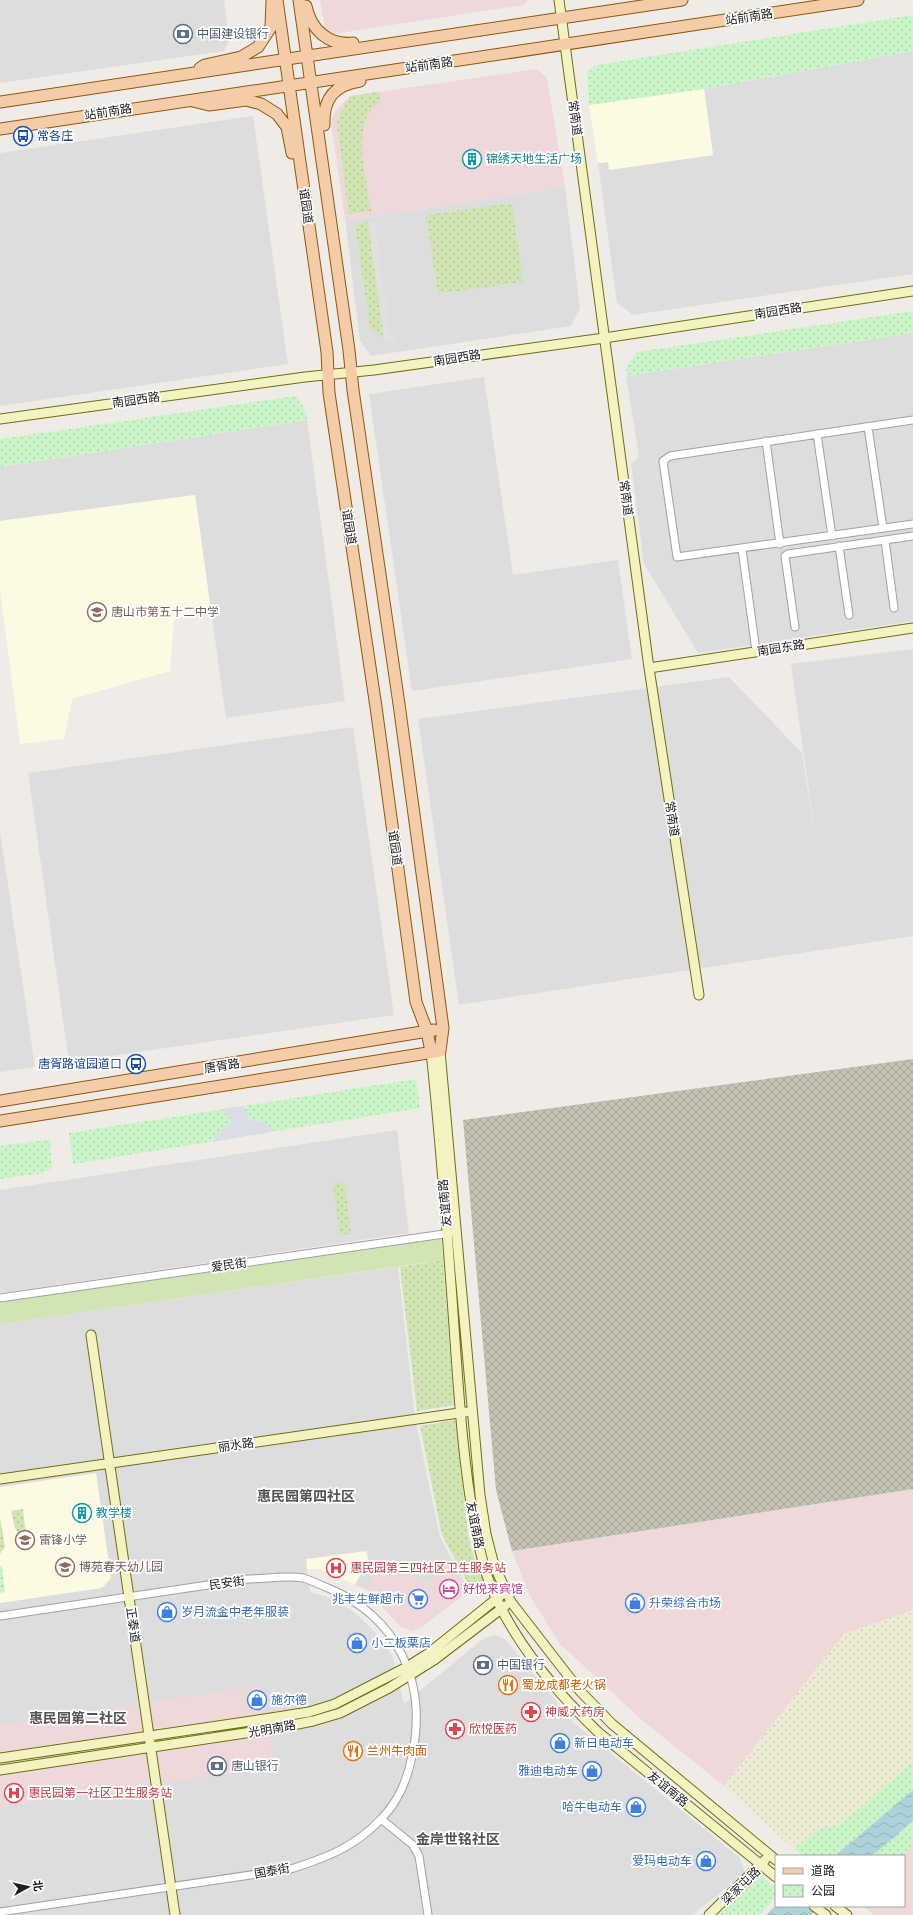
<svg xmlns="http://www.w3.org/2000/svg" width="913" height="1915" font-family="Roboto,'Noto Sans SC',sans-serif">
<style>
.residential{fill:#dedddd}
.commercial{fill:#eed8d9}
.education{fill:#fcfae3}
.construction{fill:url(#construction-cross-hatch)}
.farmland{fill:url(#farmland-dots)}
.grass{fill:#d0e5b2}
.park{fill:url(#park-dots)}
.garden{fill:url(#garden-dots)}
.parking{fill:#e0e0e0}
.plaza{fill:#dbdce5}
.water{fill:url(#water-waves)}
.lines{fill:none;stroke-linecap:round;stroke-linejoin:round}
.street-casing{stroke:#a1a1a1;stroke-width:9}
.secondary-casing{stroke:#6d6e0f;stroke-width:11}
.primary-casing{stroke:#8e570e;stroke-width:13}
.street{stroke:#fff;stroke-width:7}
.secondary{stroke:#f4f2c1;stroke-width:9}
.primary{stroke:#f4cca8;stroke-width:11}
.labels{text-anchor:middle;dominant-baseline:central;stroke-width:3.5;stroke-linejoin:round;paint-order:stroke}
.street-label{font-size:12px;fill:#202020;stroke:#fff}
.service-label{font-size:12px;fill:#4e5e75;stroke:#fff;text-anchor:start}
.transit-label{font-size:12px;fill:#164399;stroke:#fff;text-anchor:start}
.culture-label{font-size:12px;fill:#0d838f;stroke:#fff;text-anchor:start}
.education-label{font-size:12px;fill:#785e54;stroke:#fff;text-anchor:start}
.health-label{font-size:12px;fill:#be3a42;stroke:#fff;text-anchor:start}
.hotel-label{font-size:12px;fill:#b23c85;stroke:#fff;text-anchor:start}
.shop-label{font-size:12px;fill:#366cbe;stroke:#fff;text-anchor:start}
.food-label{font-size:12px;fill:#c56008;stroke:#fff;text-anchor:start}
.quarter-label{font-size:14px;font-weight:bold;fill:#535353;stroke:#fff}
</style>
<defs>
<pattern id="construction-cross-hatch" width="8" height="8" patternUnits="userSpaceOnUse"><rect width="8" height="8" fill="#c3c2b3"/><path d="M0 0l8 8M0 8l8-8" fill="none" stroke="#a7a69a"/></pattern>
<pattern id="farmland-dots" width="8" height="8" patternUnits="userSpaceOnUse"><rect width="8" height="8" fill="#ececd4"/><path d="M2 2h.1M6 6h.1" fill="none" stroke="#cacab6" stroke-width="1.8" stroke-linecap="round"/></pattern>
<pattern id="park-dots" width="8" height="8" patternUnits="userSpaceOnUse"><rect width="8" height="8" fill="#caf5c9"/><path d="M2 2h.1M6 6h.1" fill="none" stroke="#add2ac" stroke-width="1.8" stroke-linecap="round"/></pattern>
<pattern id="garden-dots" width="8" height="8" patternUnits="userSpaceOnUse"><rect width="8" height="8" fill="#d0e5b2"/><path d="M2 2h.1M6 6h.1" fill="none" stroke="#b2c499" stroke-width="1.8" stroke-linecap="round"/></pattern>
<pattern id="water-waves" width="16" height="10" patternUnits="userSpaceOnUse"><rect width="16" height="10" fill="#acd3d9"/><path d="M0 5q4-4 8 0t8 0" fill="none" stroke="#94b5ba"/></pattern>
</defs>
<rect width="100%" height="100%" fill="#efece7"/>
<path class="residential" d="M0,0H224L229,41L224,51L0,83Z
M913,51V274L633,315L617,303L598,163L608,162L610,170L713,155L704,89Z
M253,116L288,364L0,406V153Z
M565,187L580,308L571,326L371,356L360,341L345,218L357,219Z
M913,333V621L698,653L644,564L631,464L639,457L626,376Z
M484,377L513,575L618,560L632,659L412,691L369,394Z
M307,420L345,701L226,718L195,495L0,521V467Z
M913,649V936L459,1005L418,719L729,677L802,753L817,848L791,664Z
M353,727L394,1015L69,1062L28,773Z
M0,831L35,1067L0,1072Z
M397,1130L409,1233L0,1293V1190Z
M398,1267L415,1418L440,1537L469,1591L420,1628L412,1631L401,1627L367,1590L318,1569H307L310,1592L334,1599L355,1613L375,1632L392,1655L404,1704L484,1638L495,1635L505,1639L576,1725L740,1858L745,1873L692,1915H0V1324Z"/>
<path class="commercial" d="M320,0H528L524,5L326,35Z
M537,69L547,78L565,187L356,219L345,218L331,123L335,111L350,96Z
M913,1489V1610L844,1634L724,1786L643,1721L560,1644L530,1596L512,1551Z
M454,1563L469,1591L420,1628L412,1631L401,1627L367,1590L374,1574L416,1569L418,1582L429,1580Z
M262,1685L274,1767L0,1807V1725Z
M913,1846V1915H873L863,1906H904V1856H901Z"/>
<path class="education" d="M704,89L713,155L609,170L608,162L598,163L589,105Z
M195,495L210,604L174,620L170,671L72,699L64,739L20,744L0,590V521Z
M96,1473L111,1578L102,1588L0,1603V1487Z
M367,1551L368,1560L355,1585L318,1569H307L306,1559Z"/>
<path class="construction" d="M913,1059V1489L512,1551L496,1490L463,1120Z"/>
<path class="farmland" d="M913,1610V1762L841,1824L820,1828L794,1849L724,1786L844,1634Z"/>
<path class="grass" d="M441,1238L443,1260L0,1324V1302Z"/>
<path class="park" d="M913,15V51L704,89L589,105L587,72L596,65Z
M913,311V333L627,376L626,368L637,352Z
M296,396L304,408L307,420L0,467V439Z
M416,1079L420,1108L73,1164L69,1133Z
M50,1139L51,1161L53,1167L44,1173L0,1179V1146Z
M0,1566H2L5,1592L0,1593Z
M913,1762V1790L835,1856H803L794,1849L820,1828L841,1824Z
M913,1821V1846L901,1856H872Z
M760,1875L776,1888V1896L760,1915H719Z"/>
<path class="garden" d="M379,92L381,102C378,104 373,106 371,110C353,134 367,183 371,211L349,214L337,124L339,116L350,96Z
M512,203L523,282L438,294L426,215Z
M368,222L384,339L370,328L355,224Z
M340,1181L345,1186L351,1234L340,1235L333,1186L335,1182Z
M443,1260L454,1405L417,1411L400,1267Z
M455,1420L468,1534L472,1551L483,1580L470,1587L442,1535L420,1426Z
M23,1509L26,1536L20,1535L15,1528L11,1511Z
M0,1518L5,1547L0,1554Z"/>
<path class="parking" d="M375,221L390,333L397,343H388L384,339L368,222Z"/>
<path class="plaza" d="M243,1106L249,1119L262,1122L275,1131L213,1142L217,1133L232,1122L223,1109Z"/>
<path class="water" d="M913,1790V1821L872,1856H835Z
M776,1905V1906H820L811,1915H766Z"/>
<g class="lines">
<g class="street-casing">
<path id="street" d="M913,420L670,456L663,461L677,557L913,524
M868,427L883,528
M817,434L832,536
M766,441L780,544
M885,540L894,608
M839,546L849,615
M742,549L756,651
M795,627L785,556L788,554L913,536
M0,1298L451,1233
M0,1616L248,1579C266,1579 285,1575 303,1578C311,1580 320,1585 328,1588C398,1617 428,1683 412,1756C408,1778 398,1802 382,1818C355,1847 328,1857 291,1869L0,1912
M381,1819L413,1845L419,1856L428,1915"/>
</g>
<g class="secondary-casing">
<path id="secondary" d="M559,0L649,668L699,995
M0,419L305,377L374,370L604,338L913,291
M649,668L913,628
M440,1051L480,1495L486,1534L494,1565L511,1602L580,1691L612,1724L776,1860
M431,1052C442,1153 449,1254 456,1355C460,1411 464,1466 474,1521C478,1542 482,1564 490,1584C513,1641 554,1690 598,1732L776,1877
M91,1335L175,1915
M0,1479L466,1412
M0,1758L271,1718L309,1712L335,1704L407,1667L429,1653L500,1596
M0,1770L272,1729L313,1721L340,1713L389,1688L434,1660L505,1606
M814,1906L826,1915
M835,1906L847,1915
M709,1915L765,1860"/>
</g>
<g class="primary-casing">
<path id="primary" d="M277,0L327,352L329,393L376,707L416,1002L427,1031L431,1052
M306,6C311,30 329,46 353,43
M200,68L205,65L241,57L258,47L271,27L272,1
M193,101L209,105L246,100L261,104L277,114L287,127L292,153
M0,102L682,0
M324,125C323,99 334,85 360,81
M0,129C286,85 572,45 858,0
M0,1101L434,1030
M0,1121L440,1051L443,1028L399,704L353,390L349,350L299,0"/>
</g>
<use href="#street" class="street"/>
<use href="#secondary" class="secondary"/>
<use href="#primary" class="primary"/>
</g>
<defs>
<g id="bank-ring" transform="scale(1)"><circle r="9.5" fill="#fff" stroke="#5c6f8a" stroke-width="1.5"/><path d="M-6-4H6V4H-6ZM0-2.3a2.3 2.3 0 1 0 0 4.6a2.3 2.3 0 1 0 0-4.6Z" fill="#5c6f8a"/></g>
<g id="bus-ring" transform="scale(1)"><circle r="9.5" fill="#fff" stroke="#1a4fb4" stroke-width="1.5"/><path d="M-5-6H5V4H4V6H2V4H-2V6H-4V4H-5ZM-3.5-4V0h7V-4ZM-3.5 1.2v1.5H-2V1.2ZM2 1.2v1.5H3.5V1.2Z" fill="#1a4fb4"/></g>
<g id="building-ring" transform="scale(1)"><circle r="9.5" fill="#fff" stroke="#0f9aa8" stroke-width="1.5"/><path d="M-4-6H4V6H1V3H-1V6H-4ZM-2.5-4.3h1.7v1.8h-1.7ZM.8-4.3h1.7v1.8H.8ZM-2.5-1h1.7V.8h-1.7ZM.8-1h1.7V.8H.8Z" fill="#0f9aa8"/></g>
<g id="school-ring" transform="scale(1)"><circle r="9.5" fill="#fff" stroke="#8d6e63" stroke-width="1.5"/><path d="M0-5L7-2L0 1L-7-2ZM-4 1L0 2.5L4 1V4Q0 6-4 4Z" fill="#8d6e63"/></g>
<g id="hospital-ring" transform="scale(1)"><circle r="9.5" fill="#fff" stroke="#e0444e" stroke-width="1.5"/><path d="M-5-5h3v3.5h4V-5h3V5h-3V1.5h-4V5h-3Z" fill="#e0444e"/></g>
<g id="hotel-ring" transform="scale(1)"><circle r="9.5" fill="#fff" stroke="#d1479c" stroke-width="1.5"/><path d="M-6-4.5h1.5V1H6V5H4.5V3h-9V5H-6ZM-4 0a1.8 1.8 0 1 1 3.6 0ZM.5 0V-2.5h3Q6-2.5 6 0Z" fill="#d1479c"/></g>
<g id="supermarket-ring" transform="scale(1)"><circle r="9.5" fill="#fff" stroke="#3f7fe0" stroke-width="1.5"/><path d="M-6-5.5h2.5l.6 2H6L4.5 2H-2.5L-4.4-4H-6ZM-1.5 3.2a1.3 1.3 0 1 0 .1 0ZM3 3.2a1.3 1.3 0 1 0 .1 0Z" fill="#3f7fe0"/></g>
<g id="shop-ring" transform="scale(1)"><circle r="9.5" fill="#fff" stroke="#3f7fe0" stroke-width="1.5"/><path d="M-5-2.5h2.3a2.7 3.5 0 0 1 5.4 0H5L5.5 6h-11ZM-1.5-2.5h3a1.5 2.3 0 0 0-3 0Z" fill="#3f7fe0"/></g>
<g id="restaurant-ring" transform="scale(1)"><circle r="9.5" fill="#fff" stroke="#e8710a" stroke-width="1.5"/><path d="M-5-6h1v4h1v-4h1v4h1v-4h1v5L-1.5 .5V6h-2V.5L-5-1ZM5-6V6H3V1.5H1.5Q1.5-4 5-6Z" fill="#e8710a"/></g>
<g id="pharmacy-ring" transform="scale(1)"><circle r="9.5" fill="#fff" stroke="#e0444e" stroke-width="1.5"/><path d="M-2-6h4v4h4v4h-4v4h-4v-4h-4v-4h4Z" fill="#e0444e"/></g>
</defs>
<g fill-rule="evenodd">
<use href="#bank-ring" x="183" y="34"/>
<use href="#bus-ring" x="23" y="136"/>
<use href="#building-ring" x="472" y="159"/>
<use href="#school-ring" x="97" y="612"/>
<use href="#bus-ring" x="136" y="1064"/>
<use href="#building-ring" x="82" y="1513"/>
<use href="#school-ring" x="25" y="1540"/>
<use href="#school-ring" x="65" y="1567"/>
<use href="#hospital-ring" x="336" y="1568"/>
<use href="#hotel-ring" x="449" y="1589"/>
<use href="#supermarket-ring" x="418" y="1599"/>
<use href="#shop-ring" x="635" y="1603"/>
<use href="#shop-ring" x="167" y="1612"/>
<use href="#shop-ring" x="357" y="1643"/>
<use href="#bank-ring" x="483" y="1665"/>
<use href="#restaurant-ring" x="508" y="1685"/>
<use href="#shop-ring" x="257" y="1700"/>
<use href="#pharmacy-ring" x="531" y="1712"/>
<use href="#pharmacy-ring" x="455" y="1729"/>
<use href="#shop-ring" x="560" y="1743"/>
<use href="#restaurant-ring" x="353" y="1751"/>
<use href="#bank-ring" x="217" y="1766"/>
<use href="#shop-ring" x="592" y="1771"/>
<use href="#hospital-ring" x="14" y="1793"/>
<use href="#shop-ring" x="636" y="1807"/>
<use href="#shop-ring" x="706" y="1861"/>
</g>
<g class="labels">
<g class="street-label">
<text transform="translate(749 17) rotate(-9)">站前南路</text>
<text transform="translate(429 65) rotate(-8)">站前南路</text>
<text transform="translate(108 112) rotate(-9)">站前南路</text>
<text transform="translate(575 118) rotate(82)">常南道</text>
<text transform="translate(306 206) rotate(82)">谊园道</text>
<text transform="translate(778 311) rotate(-9)">南园西路</text>
<text transform="translate(457 358) rotate(-9)">南园西路</text>
<text transform="translate(136 400) rotate(-8)">南园西路</text>
<text transform="translate(626 498) rotate(82)">常南道</text>
<text transform="translate(349 527) rotate(81)">谊园道</text>
<text transform="translate(781 648) rotate(-9)">南园东路</text>
<text transform="translate(672 819) rotate(81)">常南道</text>
<text transform="translate(395 848) rotate(82)">谊园道</text>
<text transform="translate(222 1066) rotate(-9)">唐胥路</text>
<text transform="translate(445 1203) rotate(-95)">友谊南路</text>
<text transform="translate(229 1265) rotate(-8)">爱民街</text>
<text transform="translate(236 1445) rotate(-8)">丽水路</text>
<text transform="translate(475 1525) rotate(79)">友谊南路</text>
<text transform="translate(227 1583) rotate(-8)">民安街</text>
<text transform="translate(133 1625) rotate(82)">正泰道</text>
<text transform="translate(272 1729) rotate(-10)">光明南路</text>
<text transform="translate(668 1789) rotate(39)">友谊南路</text>
<text transform="translate(272 1871) rotate(-10)">国泰街</text>
<text transform="translate(741 1886) rotate(-44)">梁家屯路</text>
</g>
<g class="service-label">
<text x="197" y="34">中国建设银行</text>
<text x="497" y="1665">中国银行</text>
<text x="231" y="1766">唐山银行</text>
</g>
<g class="transit-label">
<text x="37" y="136">常各庄</text>
<text x="122" y="1064" text-anchor="end">唐胥路谊园道口</text>
</g>
<g class="culture-label">
<text x="486" y="159">锦绣天地生活广场</text>
<text x="96" y="1513">教学楼</text>
</g>
<g class="education-label">
<text x="111" y="612">唐山市第五十二中学</text>
<text x="39" y="1540">雷锋小学</text>
<text x="79" y="1567">博苑春天幼儿园</text>
</g>
<g class="health-label">
<text x="350" y="1568">惠民园第三四社区卫生服务站</text>
<text x="545" y="1712">神威大药房</text>
<text x="469" y="1729">欣悦医药</text>
<text x="28" y="1793">惠民园第一社区卫生服务站</text>
</g>
<g class="hotel-label">
<text x="463" y="1589">好悦来宾馆</text>
</g>
<g class="shop-label">
<text x="404" y="1599" text-anchor="end">兆丰生鲜超市</text>
<text x="649" y="1603">升荣综合市场</text>
<text x="181" y="1612">岁月流金中老年服装</text>
<text x="371" y="1643">小二板栗店</text>
<text x="271" y="1700">施尔德</text>
<text x="574" y="1743">新日电动车</text>
<text x="578" y="1771" text-anchor="end">雅迪电动车</text>
<text x="622" y="1807" text-anchor="end">哈牛电动车</text>
<text x="692" y="1861" text-anchor="end">爱玛电动车</text>
</g>
<g class="food-label">
<text x="522" y="1685">蜀龙成都老火锅</text>
<text x="367" y="1751">兰州牛肉面</text>
</g>
<g class="quarter-label">
<text x="306" y="1496">惠民园第四社区</text>
<text x="78" y="1718">惠民园第二社区</text>
<text x="458" y="1839">金岸世铭社区</text>
</g>
</g>
<rect x="775" y="1855" width="130" height="52" fill="#ffffff" stroke="#a6a6a6"/>
<rect x="783" y="1868" width="20" height="6" fill="#f4cca8" stroke="#a6a6a6"/>
<text x="811" y="1875" font-size="12" fill="#202020">道路</text>
<rect x="783" y="1885" width="20" height="12" fill="url(#park-dots)" stroke="#a6a6a6"/>
<text x="811" y="1895" font-size="12" fill="#202020">公园</text>
<g transform="translate(28 1887) rotate(82)" stroke="#ffffff" stroke-width="3" paint-order="stroke">
<path d="M0-3L7 15L0 10L-7 15Z" fill="#202020"/>
<text y="-6" font-size="11" font-weight="bold" text-anchor="middle" fill="#202020">北</text>
</g>
</svg>
